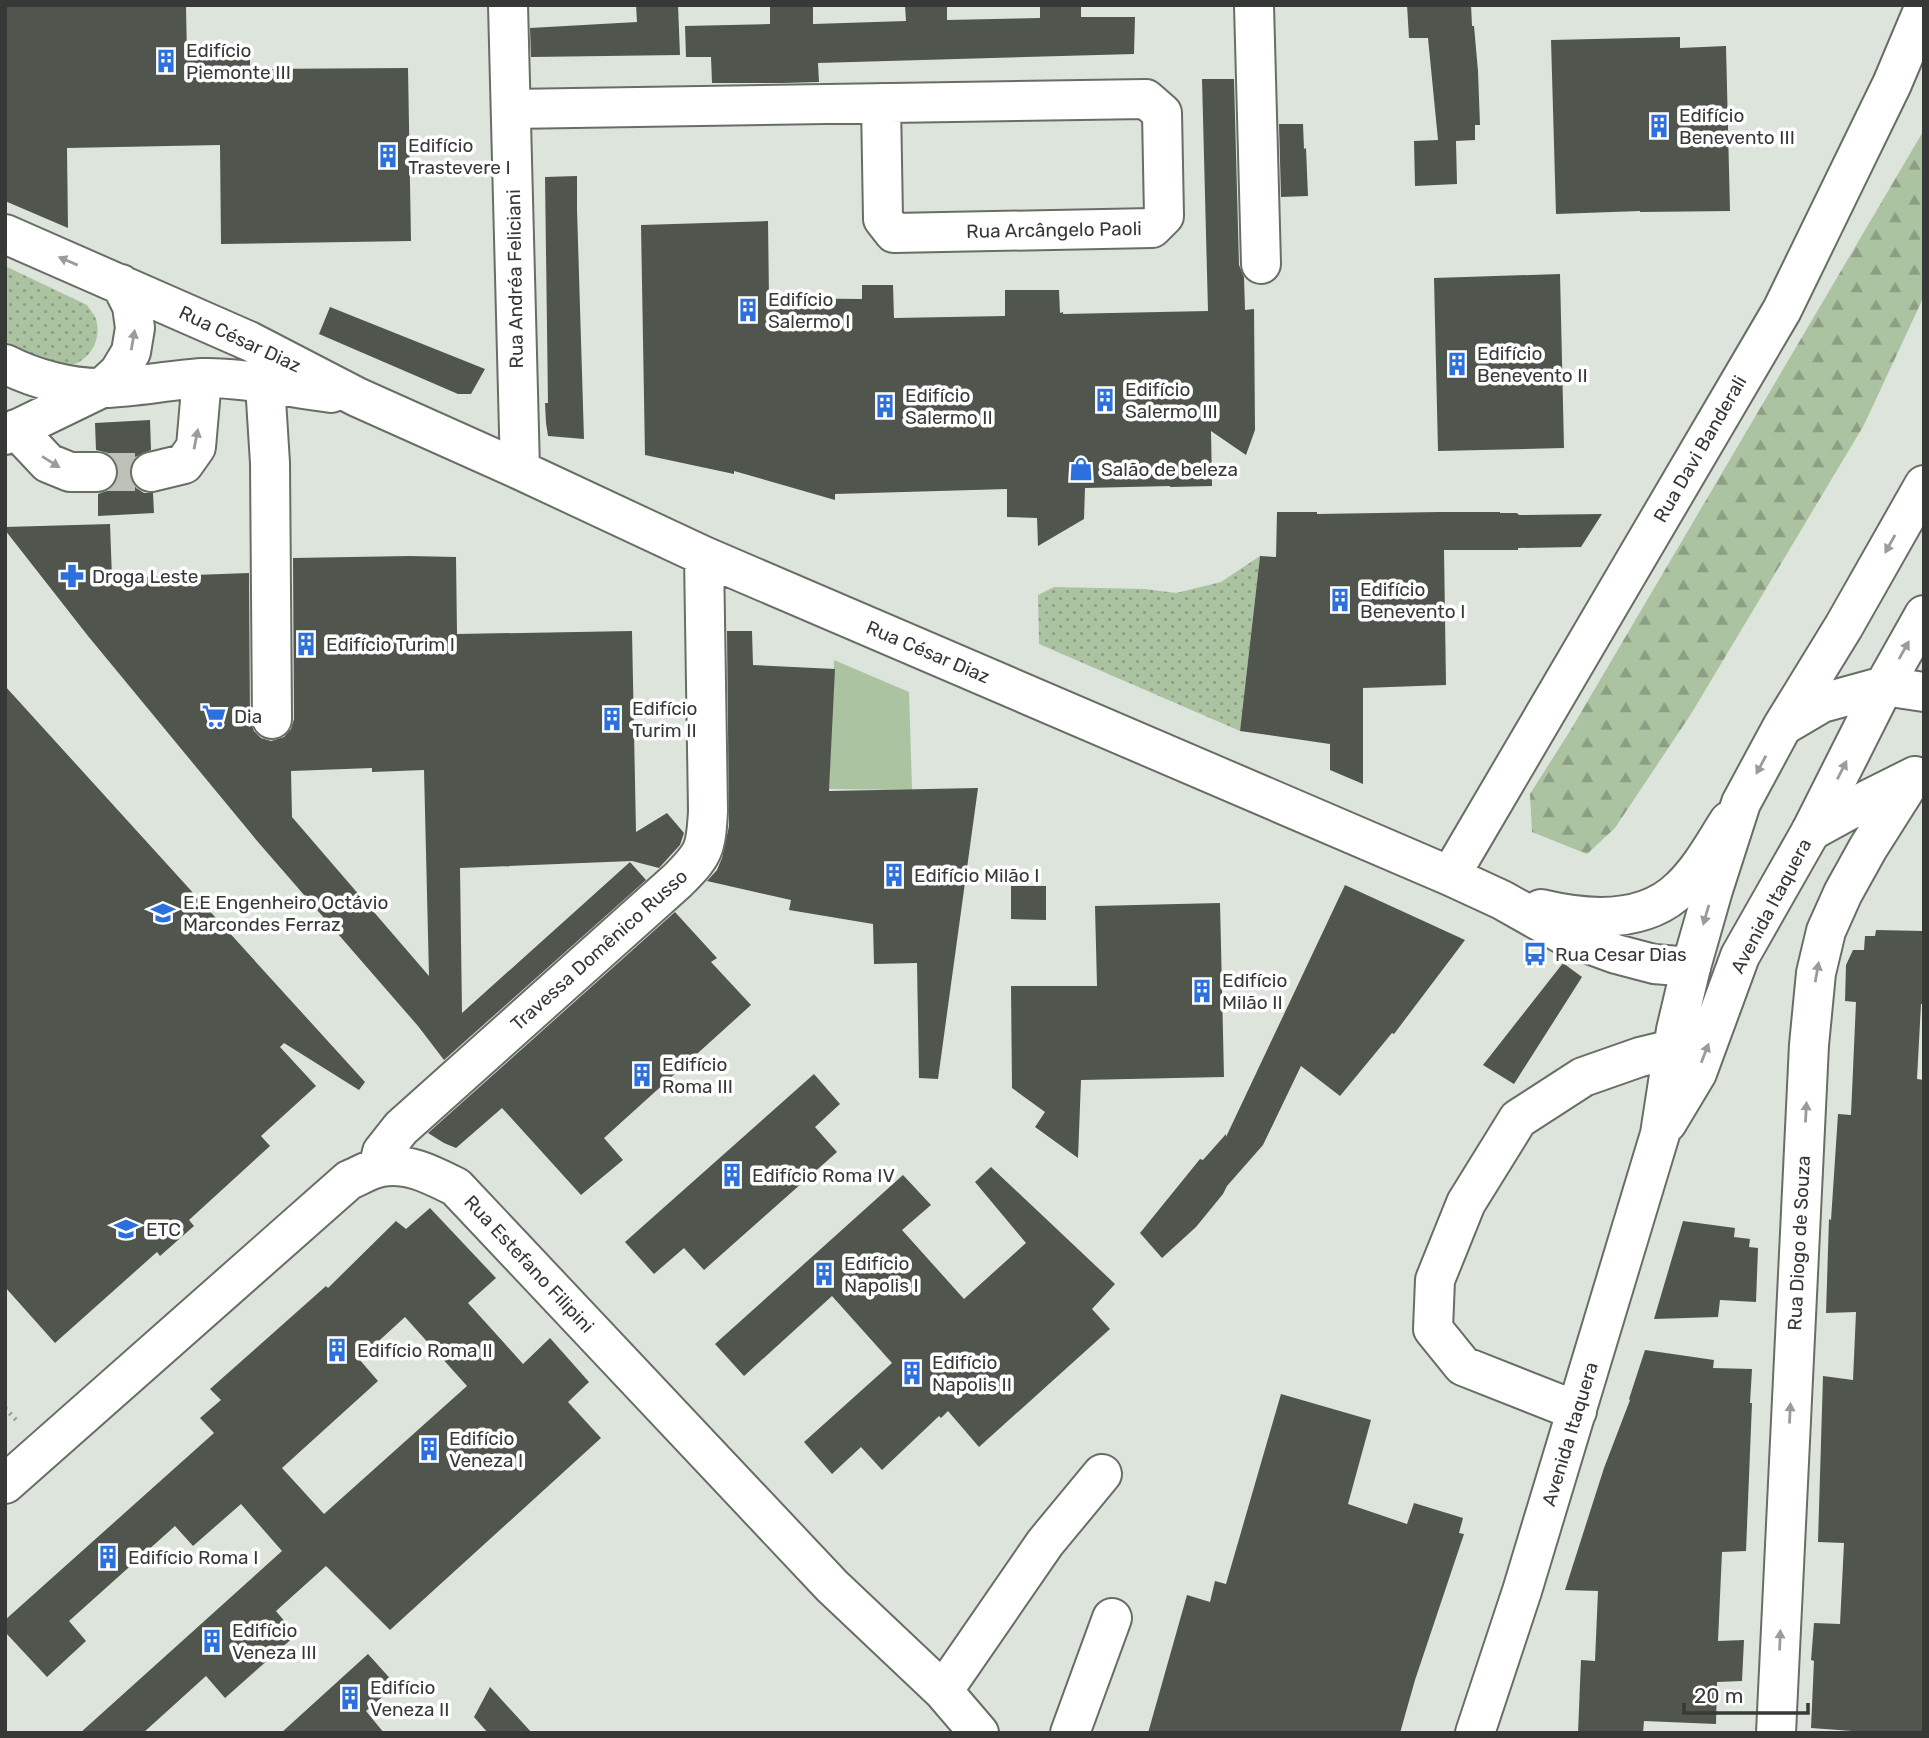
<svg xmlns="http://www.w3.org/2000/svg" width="1929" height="1738" font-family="Rubik,sans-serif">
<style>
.grass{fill:url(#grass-dots)}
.forest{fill:url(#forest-firs)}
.garden{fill:#abc3a1}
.building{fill:#50564e;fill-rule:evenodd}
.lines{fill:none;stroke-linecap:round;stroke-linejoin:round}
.minor-tunnel{stroke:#bcc2ba;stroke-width:38;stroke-dasharray:38 19;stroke-linecap:butt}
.minor-casing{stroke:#686e66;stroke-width:42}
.major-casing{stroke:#686e66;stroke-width:42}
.path{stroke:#989d96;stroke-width:4.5;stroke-dasharray:2 5;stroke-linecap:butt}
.minor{stroke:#fff;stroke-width:38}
.major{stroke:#fff;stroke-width:38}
.oneway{fill:#9a9c9a}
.labels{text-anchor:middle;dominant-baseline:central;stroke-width:7;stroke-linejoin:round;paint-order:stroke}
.poi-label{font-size:19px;fill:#363935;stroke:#fff;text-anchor:start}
.street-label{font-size:19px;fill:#363935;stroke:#fff}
</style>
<defs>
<pattern id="grass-dots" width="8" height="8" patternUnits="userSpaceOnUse" patternTransform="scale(1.75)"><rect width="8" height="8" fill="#abc3a1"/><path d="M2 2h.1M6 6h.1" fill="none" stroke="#8c9f84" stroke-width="1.8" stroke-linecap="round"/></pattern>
<pattern id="forest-firs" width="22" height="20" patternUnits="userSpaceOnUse" patternTransform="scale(1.75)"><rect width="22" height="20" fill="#abc3a1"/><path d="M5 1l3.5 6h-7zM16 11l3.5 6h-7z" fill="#8c9f84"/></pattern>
</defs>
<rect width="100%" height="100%" fill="#dde4db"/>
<path class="grass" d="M5,266L87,305C90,310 94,314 96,319C103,342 86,367 62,366C50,365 18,347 5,341Z
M1260,556L1240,731L1039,644L1038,595L1054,587L1145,589L1176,593L1221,582Z"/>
<path class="forest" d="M1924,130V296L1864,425L1691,714L1615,828L1587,854L1532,832L1530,794L1570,731Z"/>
<path class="garden" d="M834,660L909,692L912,790L829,789Z"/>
<path class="building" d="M5,5H186L187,59L250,57V69L408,68L411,241L221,244L220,145L67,148L68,228L5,201Z
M636,5H678L680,55L531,57L530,28L637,22Z
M770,5H813V24L906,21L905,5H947V20L1040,18V5H1081V17H1135L1134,54L818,63L819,82L783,83H712L711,57H686L685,26L770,24Z
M1407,5H1471L1472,26H1474L1478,71L1480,125H1475V140L1456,141L1457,184L1415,186L1414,141L1438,140L1428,38H1409Z
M1680,37V48L1726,46L1730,211L1640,212V211L1556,214L1551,40Z
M1202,79H1234L1239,265L1244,277L1245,310L1254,309L1255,430L1246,455L1211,431L1212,486L1170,487V486L1085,488L1084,519L1038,546L1037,518L1007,517V489L835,494V500L734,471V474L645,455L641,225L768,221L769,298L862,299V285H893L894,318L1005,316V290H1059L1060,313L1063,312V314L1208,311Z
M1279,124H1303L1304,149L1306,148L1308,196L1281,197Z
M577,176V209L584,439L548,436L546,423L545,403H548L545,177Z
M1560,274L1564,448L1438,451L1434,278Z
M330,307L485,369L471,394H458L319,334Z
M150,420L151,450L135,457L130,465V476L136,488L144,493H153L154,513L98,516V494L107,491L116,483L119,471L116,461L108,453L96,450L95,423Z
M1277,512H1317V514L1440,512H1500V513H1517L1519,515L1602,514L1581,547L1518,548V550H1444L1446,685L1363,688V784L1330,770V744L1240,731L1260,556L1276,557Z
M110,524L112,578L249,573L250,720L254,731L261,738L271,741L284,737L291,729L294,719L293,558L410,556L456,557L457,634L632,631L636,832L667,813L684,833L680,845L659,868L632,861L460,868L462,1013L630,862L646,880L444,1060L418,1026L258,842L88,636L5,530V527ZM372,768V772L424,770L429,976L292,817L291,771Z
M727,631H752L753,665L835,669L829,791L978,788L938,1079L919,1078L917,963L874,964L873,924L789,910L791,900L707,881L717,870L722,858L729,826Z
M5,686L365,1082L359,1090L284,1043L280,1047L316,1086L261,1136L270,1146L189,1220L194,1226L160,1256L157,1252L55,1343L5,1287Z
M1345,885L1465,940L1394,1034L1392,1033L1340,1096L1301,1066L1263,1145L1227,1186L1223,1194L1196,1227L1162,1258L1140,1233L1200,1159L1203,1160L1226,1134V1137Z
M1011,886H1046V920L1011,919Z
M1220,903L1224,1077L1081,1080L1078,1158L1035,1127L1045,1112L1012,1088L1011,986H1097L1095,906Z
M675,912L717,958L711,962L751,1005L604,1138L623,1160L581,1195L502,1108L456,1148L444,1143L428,1133Z
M1876,930L1924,931V1004H1921L1917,1079L1924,1080V1733H1852V1731L1811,1728L1814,1661L1811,1660L1814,1623L1840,1624L1844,1543L1818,1542L1823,1376L1853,1380L1856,1312L1826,1313L1829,1219L1831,1220L1838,1114L1851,1115L1856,1002L1845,1001L1846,965L1853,950H1864L1865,936H1875Z
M1563,963L1582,977L1514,1084L1483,1065Z
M814,1074L840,1104L815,1127L837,1152L704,1270L684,1248L654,1274L625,1242Z
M991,1167L1115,1284L1092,1309L1110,1329L979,1447L948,1411L941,1418L939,1416L882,1470L861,1447L832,1474L804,1442L892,1363L832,1296L744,1376L715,1344L903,1175L931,1205L902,1230L964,1299L1026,1243L975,1182Z
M430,1208L496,1278L468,1303L523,1364L550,1338L589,1382L568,1402L601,1438L390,1630L326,1566L276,1611L296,1635L225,1698L206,1676L143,1733H80L282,1551L241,1504L193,1546L175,1526L69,1621L86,1641L47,1677L5,1632V1620L214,1433L200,1418L221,1400L210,1389L326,1286L328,1288L396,1221L406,1229ZM405,1317L467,1386L324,1514L282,1468L378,1381L359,1359Z
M1683,1221L1735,1228L1734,1237L1750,1239L1749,1247L1758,1248L1756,1302L1720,1300L1718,1317L1654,1319Z
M1645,1350L1714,1360L1713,1368L1752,1369L1750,1403H1752L1746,1551L1722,1552L1718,1641L1744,1640L1742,1681L1717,1682L1716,1724L1644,1721L1643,1733H1578L1581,1660L1595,1661L1598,1591L1565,1590L1604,1468L1630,1400L1629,1399Z
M1281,1394L1371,1420L1348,1504L1407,1524L1414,1503L1463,1518L1459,1533L1464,1534L1415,1680L1400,1733H1148L1187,1595L1210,1602L1215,1581L1226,1584Z
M368,1654L396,1685L366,1711L384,1733H281Z
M490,1687L532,1733H488L474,1717Z"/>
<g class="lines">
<path class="minor-tunnel" d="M97,472H151"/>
<g class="minor-casing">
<path id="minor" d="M508,5L520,470
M1254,5L1261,264
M511,109L1146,99L1162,113L1164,216L1152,228L894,233L883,219L881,103
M5,234L249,341L357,397L520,470L704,556L1450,876L1502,900L1564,935L1616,954L1654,964L1691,967
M5,364C34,379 72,389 104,388C137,387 169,380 202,378C241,377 291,388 331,393
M265,384L270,463L272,719
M16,429L48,463L70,472H97
M5,435L102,388L119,372L131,352L135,328L132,306L121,284
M151,472L184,464L196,447L202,378
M1884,686L1924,692
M1811,831L1871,798L1915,776
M1450,876L1782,310L1892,84L1924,8
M1541,909C1587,920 1645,924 1681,888C1701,869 1714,844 1729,821
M378,1168L382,1152L401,1128L677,881C704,854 706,850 708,811L704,556
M1577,1411L1463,1366L1433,1329L1435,1280L1466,1203L1518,1119L1583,1077L1640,1057L1673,1049
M5,1484L349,1180C359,1176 370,1169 381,1167C408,1162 432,1175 456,1187L832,1586L943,1691L979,1733
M943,1691L1045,1543L1102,1474
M1070,1733L1112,1618
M1776,1733L1809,1045L1816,973L1826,931L1843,893L1868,848L1913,777"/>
</g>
<g class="major-casing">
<path id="major" d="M1783,726L1822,703L1884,686
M1667,1123L1697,1073L1740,956L1811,831L1884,686L1924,615
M1475,1733L1522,1591L1660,1134L1676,1030L1691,967L1713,890L1741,803L1782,727L1844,626L1924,485"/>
</g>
<path class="path" d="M5,1408L17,1421"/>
<use href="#minor" class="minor"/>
<use href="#major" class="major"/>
</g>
<defs><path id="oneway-solid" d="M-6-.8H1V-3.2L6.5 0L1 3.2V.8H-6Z" transform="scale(1.75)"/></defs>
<g class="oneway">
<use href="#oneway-solid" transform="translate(68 261) rotate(-157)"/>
<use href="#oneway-solid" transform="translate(133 340) rotate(-80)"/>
<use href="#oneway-solid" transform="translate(196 439) rotate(-79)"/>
<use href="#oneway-solid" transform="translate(51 462) rotate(32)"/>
<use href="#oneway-solid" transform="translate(1890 544) rotate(119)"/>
<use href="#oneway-solid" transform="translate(1904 650) rotate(-61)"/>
<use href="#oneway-solid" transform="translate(1761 765) rotate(118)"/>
<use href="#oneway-solid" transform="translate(1842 770) rotate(-63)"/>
<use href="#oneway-solid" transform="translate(1706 915) rotate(106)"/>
<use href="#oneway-solid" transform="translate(1817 972) rotate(-80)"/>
<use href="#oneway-solid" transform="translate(1705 1053) rotate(-69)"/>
<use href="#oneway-solid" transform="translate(1806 1112) rotate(-87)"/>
<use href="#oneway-solid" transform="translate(1790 1413) rotate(-87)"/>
<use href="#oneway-solid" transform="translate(1780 1640) rotate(-88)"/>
</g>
<defs>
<g id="building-bare" transform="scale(1.89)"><path d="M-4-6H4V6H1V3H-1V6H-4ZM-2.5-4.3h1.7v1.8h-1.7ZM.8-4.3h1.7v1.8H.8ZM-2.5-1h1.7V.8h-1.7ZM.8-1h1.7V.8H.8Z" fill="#2c70dd" stroke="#fff" stroke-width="2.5" paint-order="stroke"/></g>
<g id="shop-bare" transform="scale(1.89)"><path d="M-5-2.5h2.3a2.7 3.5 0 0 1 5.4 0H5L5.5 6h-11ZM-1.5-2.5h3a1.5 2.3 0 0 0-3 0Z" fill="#2c70dd" stroke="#fff" stroke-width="2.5" paint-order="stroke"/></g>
<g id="pharmacy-bare" transform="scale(1.89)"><path d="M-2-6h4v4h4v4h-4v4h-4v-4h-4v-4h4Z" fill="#2c70dd" stroke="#fff" stroke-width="2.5" paint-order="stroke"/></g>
<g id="supermarket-bare" transform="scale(1.89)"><path d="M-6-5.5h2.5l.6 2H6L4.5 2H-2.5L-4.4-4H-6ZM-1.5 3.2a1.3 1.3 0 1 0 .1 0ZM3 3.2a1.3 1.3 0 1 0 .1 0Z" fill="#2c70dd" stroke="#fff" stroke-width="2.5" paint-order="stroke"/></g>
<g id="school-bare" transform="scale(1.89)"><path d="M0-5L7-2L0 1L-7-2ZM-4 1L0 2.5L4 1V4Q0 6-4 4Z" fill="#2c70dd" stroke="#fff" stroke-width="2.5" paint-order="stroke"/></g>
<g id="bus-bare" transform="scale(1.89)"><path d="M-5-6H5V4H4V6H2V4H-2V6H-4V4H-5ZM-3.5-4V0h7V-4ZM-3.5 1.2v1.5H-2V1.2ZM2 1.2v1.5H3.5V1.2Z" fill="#2c70dd" stroke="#fff" stroke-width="2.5" paint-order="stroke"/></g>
<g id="university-bare" transform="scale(1.89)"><path d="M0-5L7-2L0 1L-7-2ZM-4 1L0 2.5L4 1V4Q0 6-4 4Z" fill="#2c70dd" stroke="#fff" stroke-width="2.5" paint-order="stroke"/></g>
</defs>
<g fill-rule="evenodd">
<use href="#building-bare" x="166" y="61"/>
<use href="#building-bare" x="1659" y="126"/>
<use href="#building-bare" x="388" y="156"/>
<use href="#building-bare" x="748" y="310"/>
<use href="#building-bare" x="1457" y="364"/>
<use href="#building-bare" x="1105" y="400"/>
<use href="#building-bare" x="885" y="406"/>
<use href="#shop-bare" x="1081" y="469"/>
<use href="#pharmacy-bare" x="72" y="576"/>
<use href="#building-bare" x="1340" y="600"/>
<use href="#building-bare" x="306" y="644"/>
<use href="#supermarket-bare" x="214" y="716"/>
<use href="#building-bare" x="612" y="719"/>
<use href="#building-bare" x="894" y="875"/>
<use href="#school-bare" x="163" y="913"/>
<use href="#bus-bare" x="1535" y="954"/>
<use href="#building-bare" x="1202" y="991"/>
<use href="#building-bare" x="642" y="1075"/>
<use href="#building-bare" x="732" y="1175"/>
<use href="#university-bare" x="126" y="1229"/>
<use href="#building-bare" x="824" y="1274"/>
<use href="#building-bare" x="337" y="1350"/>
<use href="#building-bare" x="912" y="1373"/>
<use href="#building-bare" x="429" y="1449"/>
<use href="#building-bare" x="108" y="1557"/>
<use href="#building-bare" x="212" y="1641"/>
<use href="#building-bare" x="350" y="1698"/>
</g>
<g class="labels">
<g class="poi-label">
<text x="186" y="50">Edifício<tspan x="186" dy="22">Piemonte III</tspan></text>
<text x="1679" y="115">Edifício<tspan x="1679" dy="22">Benevento III</tspan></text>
<text x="408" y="145">Edifício<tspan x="408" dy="22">Trastevere I</tspan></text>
<text x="768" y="299">Edifício<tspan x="768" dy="22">Salermo I</tspan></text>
<text x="1477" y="353">Edifício<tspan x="1477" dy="22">Benevento II</tspan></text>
<text x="1125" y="389">Edifício<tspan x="1125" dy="22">Salermo III</tspan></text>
<text x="905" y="395">Edifício<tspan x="905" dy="22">Salermo II</tspan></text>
<text x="1101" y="469">Salão de beleza</text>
<text x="92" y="576">Droga Leste</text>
<text x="1360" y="589">Edifício<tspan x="1360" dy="22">Benevento I</tspan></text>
<text x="326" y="644">Edifício Turim I</text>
<text x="632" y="708">Edifício<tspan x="632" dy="22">Turim II</tspan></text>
<text x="234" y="716">Dia</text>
<text x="914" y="875">Edifício Milão I</text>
<text x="183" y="902">E.E Engenheiro Octávio<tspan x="183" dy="22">Marcondes Ferraz</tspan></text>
<text x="1555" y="954">Rua Cesar Dias</text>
<text x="1222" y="980">Edifício<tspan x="1222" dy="22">Milão II</tspan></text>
<text x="662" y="1064">Edifício<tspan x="662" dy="22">Roma III</tspan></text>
<text x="752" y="1175">Edifício Roma IV</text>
<text x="146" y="1229">ETC</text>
<text x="844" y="1263">Edifício<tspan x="844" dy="22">Napolis I</tspan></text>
<text x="357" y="1350">Edifício Roma II</text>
<text x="932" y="1362">Edifício<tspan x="932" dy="22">Napolis II</tspan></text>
<text x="449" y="1438">Edifício<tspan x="449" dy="22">Veneza I</tspan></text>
<text x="128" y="1557">Edifício Roma I</text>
<text x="232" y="1630">Edifício<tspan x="232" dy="22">Veneza III</tspan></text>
<text x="370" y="1687">Edifício<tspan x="370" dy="22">Veneza II</tspan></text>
</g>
<g class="street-label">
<text transform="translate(1054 230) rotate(-1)">Rua Arcângelo Paoli</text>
<text transform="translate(515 279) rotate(-91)">Rua Andréa Feliciani</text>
<text transform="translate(240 339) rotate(25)">Rua César Diaz</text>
<text transform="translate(1700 449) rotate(-60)">Rua Davi Banderali</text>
<text transform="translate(928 652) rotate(23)">Rua César Diaz</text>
<text transform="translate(1771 906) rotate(-62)">Avenida Itaquera</text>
<text transform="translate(599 950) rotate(-42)">Travessa Domênico Russo</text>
<text transform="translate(1799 1243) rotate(-87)">Rua Diogo de Souza</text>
<text transform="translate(529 1264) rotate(47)">Rua Estefano Filipini</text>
<text transform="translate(1570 1434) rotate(-73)">Avenida Itaquera</text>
</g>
</g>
<rect width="1929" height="1738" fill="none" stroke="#363935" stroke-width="14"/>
<path d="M1684 1703v10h124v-10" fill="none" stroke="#363935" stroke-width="3.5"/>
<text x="1694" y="1703" font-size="21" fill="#363935" stroke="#ffffff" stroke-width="5" paint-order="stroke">20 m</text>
</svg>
